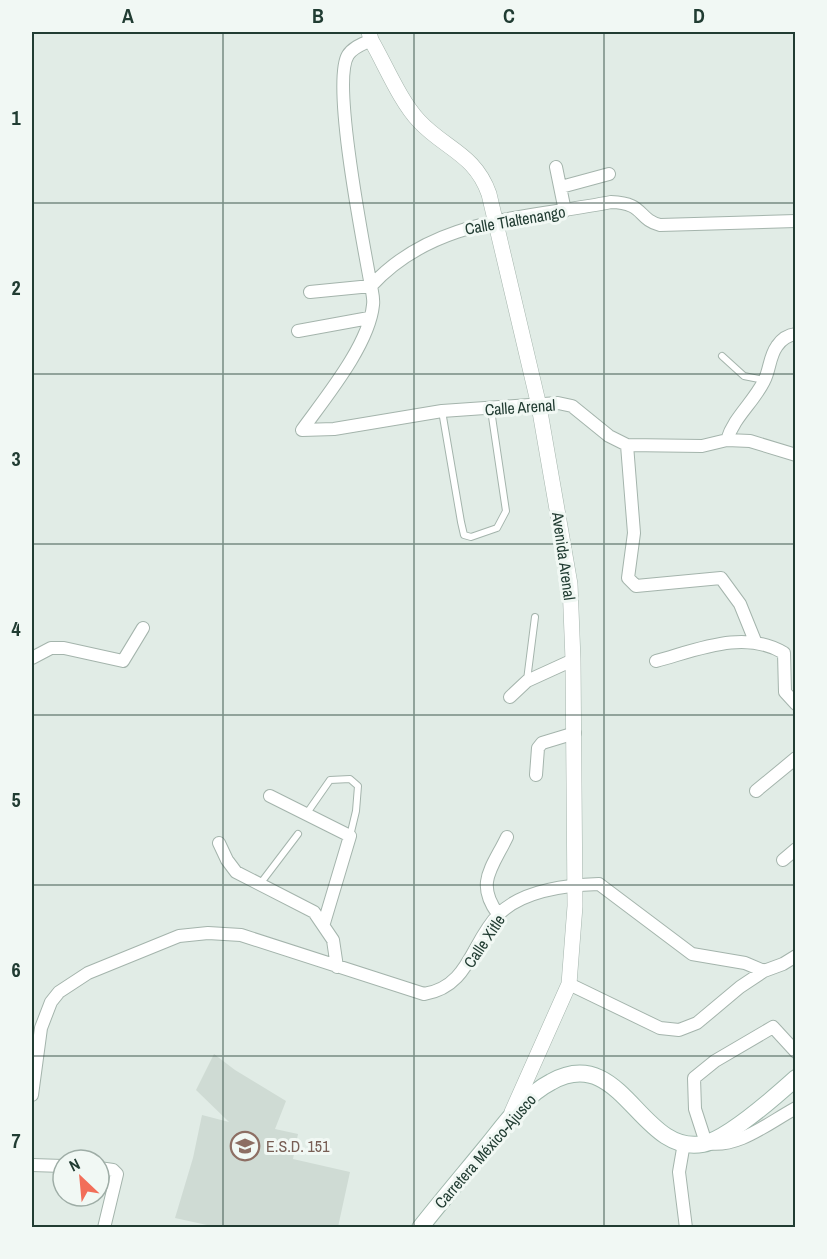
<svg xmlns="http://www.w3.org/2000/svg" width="827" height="1259" font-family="'Archivo Narrow',sans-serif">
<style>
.built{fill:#cfdbd4}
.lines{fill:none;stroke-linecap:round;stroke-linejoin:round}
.service-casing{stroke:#a4b4ac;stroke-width:8}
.minor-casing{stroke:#a4b4ac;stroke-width:14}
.tertiary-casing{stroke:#a4b4ac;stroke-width:16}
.secondary-casing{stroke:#9fb7ac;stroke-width:18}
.service{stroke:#fff;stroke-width:6}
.minor{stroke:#fff;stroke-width:12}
.tertiary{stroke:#fff;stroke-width:15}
.secondary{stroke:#fff;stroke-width:16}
.grid{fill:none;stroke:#213c32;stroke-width:1.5;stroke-opacity:0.55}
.labels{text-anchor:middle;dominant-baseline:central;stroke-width:6;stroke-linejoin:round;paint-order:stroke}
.street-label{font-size:16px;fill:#213c32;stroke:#f1f8f4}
.education-label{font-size:16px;fill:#785e54;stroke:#f1f8f4;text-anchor:start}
.neatline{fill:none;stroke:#213c32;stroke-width:2}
.grid-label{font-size:20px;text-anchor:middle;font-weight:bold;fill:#213c32}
</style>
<rect width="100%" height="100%" fill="#e1ece6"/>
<path class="built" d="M214,1054L235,1070L286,1101L275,1129L298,1134L293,1159L350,1172L338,1227H216L175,1218L193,1158L202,1115L229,1122L196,1090Z"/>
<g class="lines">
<g class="service-casing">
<path id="service" d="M722,356L744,376L764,380
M442,411L461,522L464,535L471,537L497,528L506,511L491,410
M527,680L535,617
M307,813L330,780L350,779L358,786L356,811L350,836
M260,884L298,834"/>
</g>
<g class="minor-casing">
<path id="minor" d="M556,167L565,211
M561,187L609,174
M310,292L371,286C364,247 331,82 348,55C353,47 363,44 371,40
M298,331L369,318
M302,430C325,398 369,345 373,305C374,299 372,292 371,286C434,217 525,219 611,202C645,203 637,219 660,225L796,221
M302,430L334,429L442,411L558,403L572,406L609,436L627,445L702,446L727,440L750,441L796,455
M727,440C734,417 753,403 764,381C770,370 769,357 777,346C781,340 788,335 796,334
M627,445L634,533L628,578L636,586L721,578L740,604L755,641
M32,658L51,648H64L123,661L143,628
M656,661C697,650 744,629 784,653L785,692L796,704
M510,697L527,681L573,660
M536,775L538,748L542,743L575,733
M756,791L796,758
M270,796L350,836L324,923
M219,843L227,860L236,872L314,912L333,940L337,967
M783,860L796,849
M498,914C475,883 492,868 507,837
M569,984L660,1028L679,1030L697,1023L740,987L764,971L783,964L796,956
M796,1052L773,1027L715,1061L694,1078L695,1109L706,1143C738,1149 768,1123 796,1108
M32,1095L41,1028L51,1002L59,992L88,973L179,936L208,933L241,935L424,994C469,987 471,943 498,915C522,890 566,885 599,884L692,954L745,963L764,971
M684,1143L679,1172L686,1228
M32,1165L63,1166
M99,1168L113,1170L117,1174L104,1228"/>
</g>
<g class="tertiary-casing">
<path id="tertiary" d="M369,32L371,40C385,64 400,101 419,121C445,149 475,154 489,194L539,406L570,584L573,660L575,906L569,984L512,1112"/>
</g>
<g class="secondary-casing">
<path id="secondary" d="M420,1228C442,1200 465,1173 487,1146C505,1124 524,1096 551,1082C622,1042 640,1156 703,1144C727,1139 776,1096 796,1078"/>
</g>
<use href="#service" class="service"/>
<use href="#minor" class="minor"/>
<use href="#tertiary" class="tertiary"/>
<use href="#secondary" class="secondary"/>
</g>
<path class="grid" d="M223,32V1228M414,32V1228M604,32V1228M32,203H796M32,374H796M32,544H796M32,715H796M32,885H796M32,1056H796"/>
<defs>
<g id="school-ring" transform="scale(1.5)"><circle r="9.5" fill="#f1f8f4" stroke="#8d6e63" stroke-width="1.5"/><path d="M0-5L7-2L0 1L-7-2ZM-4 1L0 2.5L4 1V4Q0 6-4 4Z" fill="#8d6e63"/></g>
</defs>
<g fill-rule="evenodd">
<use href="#school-ring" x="245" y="1146"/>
</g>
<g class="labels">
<g class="street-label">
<text transform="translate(515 220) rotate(-10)">Calle Tlaltenango</text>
<text transform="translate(520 407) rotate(-4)">Calle Arenal</text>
<text transform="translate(564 556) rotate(82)">Avenida Arenal</text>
<text transform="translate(484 941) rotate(-56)">Calle Xitle</text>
<text transform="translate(485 1151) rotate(-49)">Carretera México-Ajusco</text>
</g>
<g class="education-label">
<text x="266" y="1146">E.S.D. 151</text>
</g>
</g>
<rect width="827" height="1259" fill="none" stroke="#f1f8f4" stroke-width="66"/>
<g transform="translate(81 1178) rotate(334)"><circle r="28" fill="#f1f8f4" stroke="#9eada6" stroke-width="1.5"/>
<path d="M0-4.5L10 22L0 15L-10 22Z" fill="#f26e59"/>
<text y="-9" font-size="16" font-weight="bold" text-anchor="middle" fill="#213c32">N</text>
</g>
<rect x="33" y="33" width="761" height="1193" class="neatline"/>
<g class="grid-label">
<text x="128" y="23">A</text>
<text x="318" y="23">B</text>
<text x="509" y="23">C</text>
<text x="699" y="23">D</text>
<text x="16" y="125">1</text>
<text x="16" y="295">2</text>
<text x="16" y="466">3</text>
<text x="16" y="636">4</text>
<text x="16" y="807">5</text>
<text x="16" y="977">6</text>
<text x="16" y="1148">7</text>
</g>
</svg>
